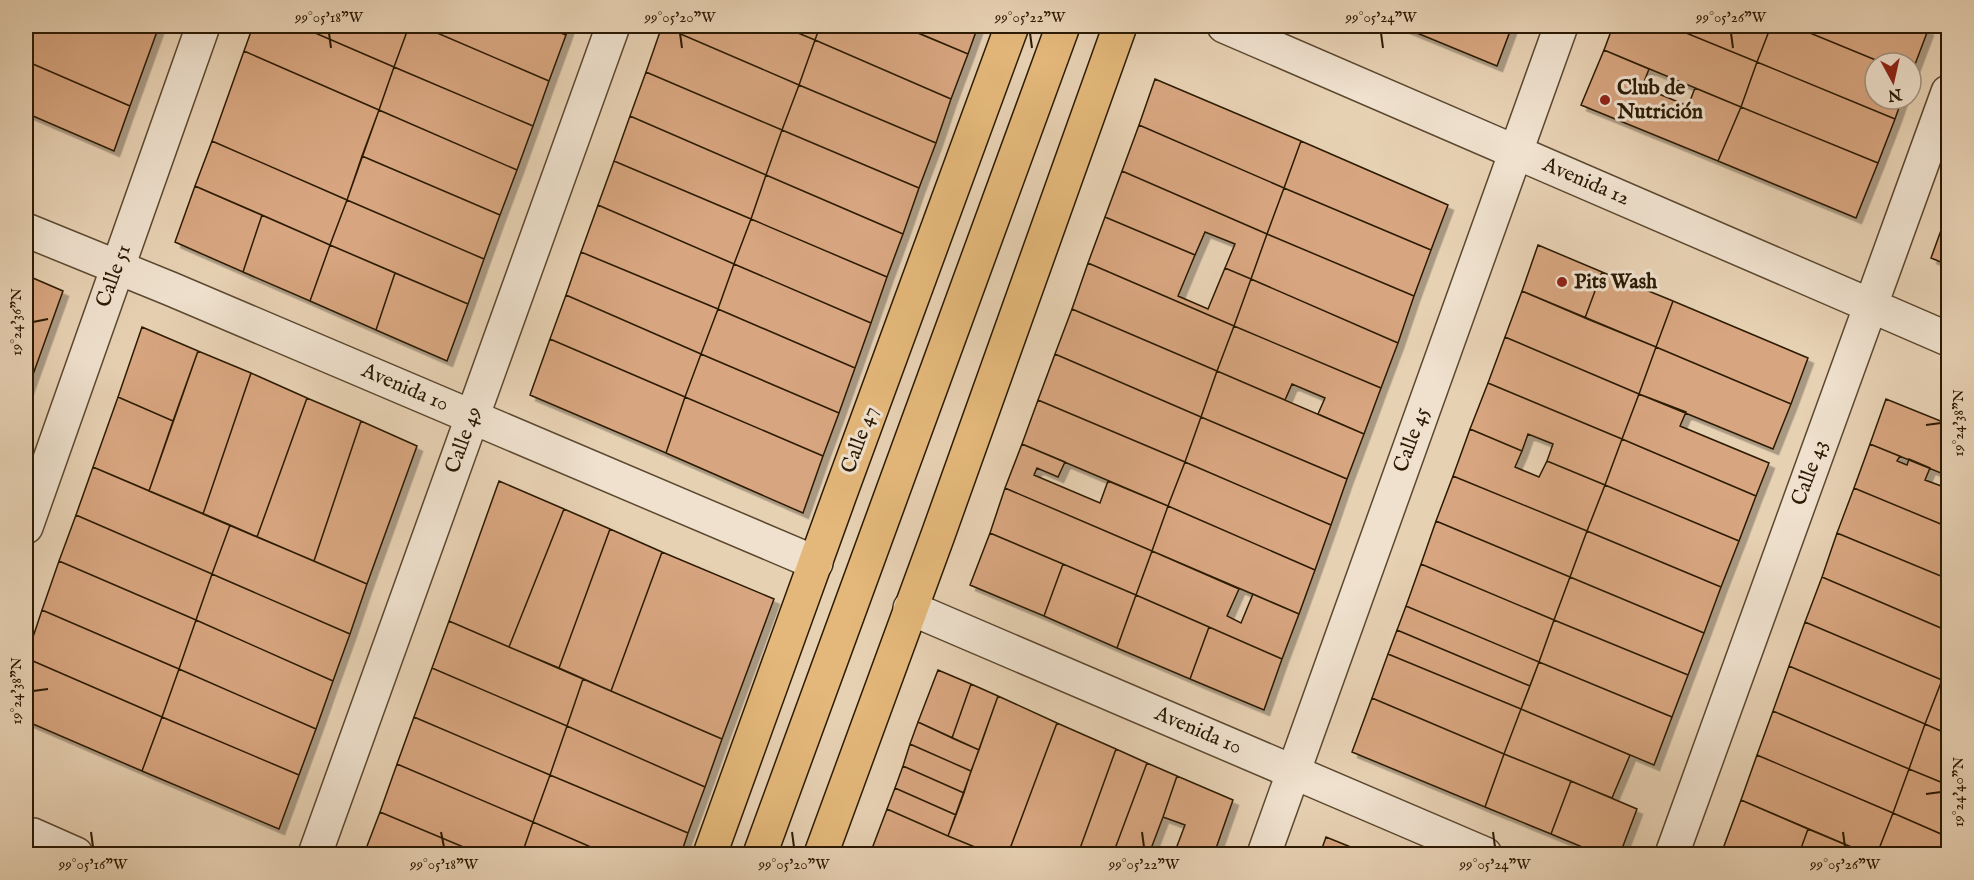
<svg xmlns="http://www.w3.org/2000/svg" width="1974" height="880" font-family="'IM FELL English',serif">
<style>
.building{fill:#d7a57f;stroke:#2c1a03;stroke-width:1.5;filter:url(#shadow)}
.lines{fill:none;stroke-linecap:round;stroke-linejoin:round}
.minor-casing{stroke:#5b482f;stroke-width:36}
.major-casing{stroke:#2c1a03;stroke-width:36}
.minor{stroke:#efe1ce;stroke-width:33}
.major{stroke:#e4b87a;stroke-width:33}
.ticks{fill:none;stroke:#2c1a03;stroke-width:2}
.poi-dot{fill:#8f2418;stroke:#efe1ce;stroke-width:2}
.labels{text-anchor:middle;dominant-baseline:central;stroke-width:6;stroke-linejoin:round;paint-order:stroke}
.poi-label{font-size:21px;font-weight:bold;fill:#2c1a03;stroke:#efe1ce;text-anchor:start}
.street-label{font-size:21px;fill:#2c1a03;stroke:#efe1ce}
.neatline{fill:none;stroke:#2c1a03;stroke-width:2}
.ticks-label{font-size:15px;text-anchor:middle;fill:#2c1a03}
</style>
<defs>
<filter id="shadow"><feDropShadow dx="5.5" dy="5.5" stdDeviation="0" flood-color="#0004"/></filter>
</defs>
<rect width="100%" height="100%" fill="#e7d1b3"/>
<filter id="stains"><feTurbulence type="fractalNoise" baseFrequency=".00333" numOctaves="4"/><feColorMatrix values="0 0 0 0 .2 0 0 0 0 .09 0 0 0 0 .02 0 0 0 .5 -.17"/></filter>
<radialGradient id="worn" r=".72"><stop offset=".6" stop-color="#630" stop-opacity="0"/><stop offset="1" stop-color="#630" stop-opacity=".3"/></radialGradient>
<path class="building" d="M26,26H159L130,106L26,61Z
M253,26H299L394,67L379,110L244,51Z
M299,26H409L394,67Z
M409,26H421L549,81L533,126L394,67Z
M421,26H543L566,35L549,81Z
M543,26H569L566,35Z
M662,26L799,85L782,130L646,72Z
M662,26H781L815,40L799,85Z
M781,26H820L815,40Z
M820,26H902L968,54L951,99L815,40Z
M901,26H978L968,54Z
M1400,26H1512L1497,66Z
M1613,26H1669L1757,62L1741,107L1604,50Z
M1669,26H1771L1757,62Z
M1771,26H1793L1883,63H1875V99H1902L1895,119L1757,62Z
M1793,26H1917L1928,30L1911,75V63H1883Z
M815,40L951,99L936,143L799,85Z
M1604,50L1649,69L1642,87L1688,106L1695,88L1741,107L1718,161L1581,105Z
M244,51L379,110L347,200L212,141Z
M26,61L130,106L114,151L26,113Z
M1757,62L1895,119L1878,163L1741,107Z
M394,67L533,126L517,170L379,110Z
M646,72L782,130L766,175L630,116Z
M1155,79L1301,141L1284,188L1139,125Z
M799,85L936,143L919,188L782,130Z
M1741,107L1878,163L1856,218L1718,161Z
M379,110L517,170L500,215L362,156Z
M630,116L766,175L751,219L614,161Z
M1139,125L1284,188L1267,234L1122,171Z
M782,130L919,188L903,234L766,175Z
M212,141L347,200L330,245L195,186Z
M1301,141L1448,205L1431,250L1284,188Z
M362,156L500,215L484,259L347,200Z
M614,161L751,219L734,264L598,205Z
M1122,171L1267,234L1251,279L1225,268L1235,244L1205,232L1195,255L1105,217Z
M766,175L903,234L887,277L751,219Z
M195,186L262,215L243,272L175,242Z
M1284,188L1431,250L1414,296L1267,234Z
M347,200L484,259L468,304L330,245Z
M598,205L734,264L718,309L581,252Z
M1948,211V265L1931,258Z
M262,215L330,245L310,301L243,272Z
M1105,217L1195,255L1178,296L1208,309L1225,268L1251,279L1234,326L1088,263Z
M751,219L887,277L871,323L734,264Z
M1267,234L1414,296L1398,343L1251,279Z
M330,245L395,273L376,330L310,301Z
M1538,245L1602,272L1585,318L1522,291Z
M581,252L718,309L701,354L566,295Z
M1088,263L1234,326L1217,371L1072,309Z
M734,264L871,323L855,368L718,309Z
M1602,272L1673,301L1656,347L1585,318Z
M395,273L468,304L447,361L376,330Z
M26,275L63,291L26,394Z
M1251,279L1398,343L1381,388L1234,326Z
M1522,291L1656,347L1639,394L1505,337Z
M566,295L701,354L685,397L550,339Z
M1673,301L1808,358L1791,404L1656,347Z
M718,309L855,368L839,413L701,354Z
M1072,309L1217,371L1201,417L1055,354Z
M1234,326L1381,388L1364,434L1318,414L1325,398L1292,384L1285,400L1217,371Z
M142,327L198,351L173,421L118,397Z
M1505,337L1639,394L1622,439L1488,383Z
M550,339L685,397L666,453L530,395Z
M1656,347L1791,404L1773,449L1639,394Z
M198,351L251,373L203,514L149,491Z
M701,354L839,413L823,456L685,397Z
M1055,354L1201,417L1185,462L1038,400Z
M1217,371L1364,434L1347,479L1201,417Z
M251,373L307,398L257,537L203,514Z
M1488,383L1622,439L1605,485L1547,461L1553,444L1528,434L1522,451L1470,429Z
M1639,394L1686,412L1680,426L1769,463L1756,496L1622,439Z
M118,397L173,421L149,491L93,467Z
M685,397L823,456L803,513L666,453Z
M307,398L361,421L314,561L257,537Z
M1886,399L1948,424V476L1870,444Z
M1038,400L1185,462L1168,506L1022,444Z
M1201,417L1347,479L1331,525L1185,462Z
M361,421L417,446L367,584L314,561Z
M1470,429L1522,451L1515,467L1539,477L1547,461L1605,485L1587,531L1453,476Z
M1622,439L1756,496L1739,541L1605,485Z
M1022,444L1065,462L1058,477L1037,468L1034,475L1100,503L1108,481L1168,506L1152,551L1005,488Z
M1870,444L1900,456L1897,461L1907,465L1909,459L1930,468L1925,480L1944,487L1948,476V527L1854,488Z
M1185,462L1331,525L1315,570L1168,506Z
M93,467L230,525L212,574L76,515Z
M1453,476L1587,531L1570,577L1436,521Z
M499,481L564,509L509,647L449,621Z
M1605,485L1739,541L1721,587L1587,531Z
M1005,488L1152,551L1136,595L990,533Z
M1854,488L1948,527V579L1837,533Z
M1168,506L1315,570L1299,614L1152,551Z
M564,509L610,529L559,668L509,647Z
M76,515L212,574L196,620L59,561Z
M1436,521L1570,577L1554,620L1421,564Z
M230,525L367,584L350,634L212,574Z
M610,529L662,552L611,691L559,668Z
M1587,531L1721,587L1704,633L1570,577Z
M990,533L1063,564L1044,616L970,585Z
M1837,533L1948,579V631L1822,577Z
M1152,551L1239,589L1227,616L1241,623L1253,594L1299,614L1282,659L1136,595Z
M662,552L774,599L722,739L611,691Z
M59,561L196,620L179,669L42,610Z
M1063,564L1136,595L1117,648L1044,616Z
M1421,564L1554,620L1539,662L1406,606Z
M212,574L350,634L333,681L196,620Z
M1570,577L1704,633L1688,675L1554,620Z
M1822,577L1948,631V662L1942,680L1805,622Z
M1136,595L1209,627L1190,679L1117,648Z
M1406,606L1539,662L1530,686L1397,630Z
M42,610L179,669L162,717L26,658Z
M196,620L333,681L316,729L179,669Z
M1554,620L1688,675L1672,717L1539,662Z
M449,621L583,679L567,726L432,668Z
M1805,622L1942,680L1925,724L1789,666Z
M1209,627L1282,659L1264,710L1190,679Z
M1397,630L1530,686L1521,709L1388,654Z
M1388,654L1521,709L1504,754L1372,698Z
M26,658L162,717L142,771L26,721Z
M1539,662L1672,717L1654,765L1521,709Z
M1948,662V682L1942,680Z
M1789,666L1925,724L1909,769L1773,711Z
M432,668L567,726L550,775L414,717Z
M179,669L316,729L299,775L162,717Z
M938,670L971,684L952,738L918,722Z
M583,679L722,739L705,787L567,726Z
M1942,680L1948,682V734L1925,724Z
M971,684L998,696L979,750L952,738Z
M998,696L1057,723L1008,854H992L948,836Z
M1372,698L1504,754L1485,807L1352,752Z
M1521,709L1630,755L1612,798L1504,754Z
M1773,711L1909,769L1893,813L1757,755Z
M162,717L299,775L279,829L142,771Z
M414,717L550,775L533,822L397,764Z
M918,722L979,750L971,771L910,744Z
M1057,723L1116,749L1078,854H1008Z
M1925,724L1948,734V785L1909,769Z
M567,726L705,787L688,833L550,775Z
M910,744L971,771L964,793L903,766Z
M1116,749L1147,763L1113,854H1078Z
M1504,754L1571,781L1551,834L1485,807Z
M1757,755L1893,813L1877,854H1868L1741,800Z
M1147,763L1177,776L1163,817L1149,854H1113Z
M397,764L533,822L522,854H480L380,812Z
M903,766L964,793L956,815L895,788Z
M1909,769L1948,785V837L1893,813Z
M550,775L688,833L681,854H607L533,822Z
M1177,776L1233,800L1214,854H1174L1185,825L1163,817Z
M1571,781L1637,809L1620,854H1599L1551,834Z
M895,788L956,815L948,836L887,809Z
M1741,800L1808,829L1799,854H1721Z
M887,809L948,836L992,854H870Z
M380,812L480,854H364Z
M1893,813L1948,837V854H1877Z
M533,822L607,854H522Z
M1808,829L1868,854H1799Z
M1326,837L1368,854H1320Z"/>
<g class="lines">
<g class="minor-casing">
<path id="minor" d="M1224,26L1948,339
M26,230L171,289L816,563
M26,527L203,26
M910,608L1485,854
M26,852L33,835L76,854
M315,854L613,26
M1264,854L1561,26
M1672,854L1948,92"/>
</g>
<g class="major-casing">
<path id="major" d="M710,854L839,497L1012,26
M760,854L1063,26
M821,854L938,535L1120,26"/>
</g>
<use href="#minor" class="minor"/>
<use href="#major" class="major"/>
</g>
<path class="ticks" d="M329,33L331,48M680,33L682,48M1030,33L1032,48M1381,33L1383,48M1731,33L1733,48M33,322L48,319M1926,425L1941,423M33,691L48,689M1926,794L1941,792M91,832L93,847M441,832L444,847M792,832L794,847M1142,832L1144,847M1493,832L1495,847M1843,832L1845,847"/>
<g class="poi-dot">
<circle cx="1605" cy="100" r="6"/>
<circle cx="1562" cy="282" r="6"/>
</g>
<g class="labels">
<g class="poi-label">
<text x="1617" y="88">Club de<tspan x="1617" dy="24">Nutrición</tspan></text>
<text x="1574" y="282">Pits Wash</text>
</g>
<g class="street-label">
<text transform="translate(1586 182) rotate(23)">Avenida 12</text>
<text transform="translate(114 276) rotate(-70)">Calle 51</text>
<text transform="translate(405 388) rotate(23)">Avenida 10</text>
<text transform="translate(464 440) rotate(-70)">Calle 49</text>
<text transform="translate(860 440) rotate(-70)">Calle 47</text>
<text transform="translate(1412 440) rotate(-70)">Calle 45</text>
<text transform="translate(1810 473) rotate(-70)">Calle 43</text>
<text transform="translate(1198 731) rotate(23)">Avenida 10</text>
</g>
</g>
<rect width="1974" height="880" fill="none" stroke="#e7d1b3" stroke-width="66"/>
<g transform="translate(1893 81) rotate(172)"><circle r="28" fill="#efe1ce" stroke="#a1917d" stroke-width="1.5"/>
<path d="M0-4.5L10 22L0 15L-10 22Z" fill="#8f2418"/>
<text y="-9" font-size="16" font-weight="bold" text-anchor="middle" fill="#2c1a03">N</text>
</g>
<rect x="33" y="33" width="1908" height="814" class="neatline"/>
<g class="ticks-label">
<text x="329" y="22">99°05'18"W</text>
<text x="680" y="22">99°05'20"W</text>
<text x="1030" y="22">99°05'22"W</text>
<text x="1381" y="22">99°05'24"W</text>
<text x="1731" y="22">99°05'26"W</text>
<text transform="translate(16 322) rotate(-90)" y="5">19°24'36"N</text>
<text transform="translate(1958 423) rotate(-90)" y="5">19°24'38"N</text>
<text transform="translate(16 691) rotate(-90)" y="5">19°24'38"N</text>
<text transform="translate(1958 792) rotate(-90)" y="5">19°24'40"N</text>
<text x="93" y="869">99°05'16"W</text>
<text x="444" y="869">99°05'18"W</text>
<text x="794" y="869">99°05'20"W</text>
<text x="1144" y="869">99°05'22"W</text>
<text x="1495" y="869">99°05'24"W</text>
<text x="1845" y="869">99°05'26"W</text>
</g>
<rect width="100%" height="100%" filter="url(#stains)"/>
<rect width="100%" height="100%" fill="url(#worn)"/>
</svg>
